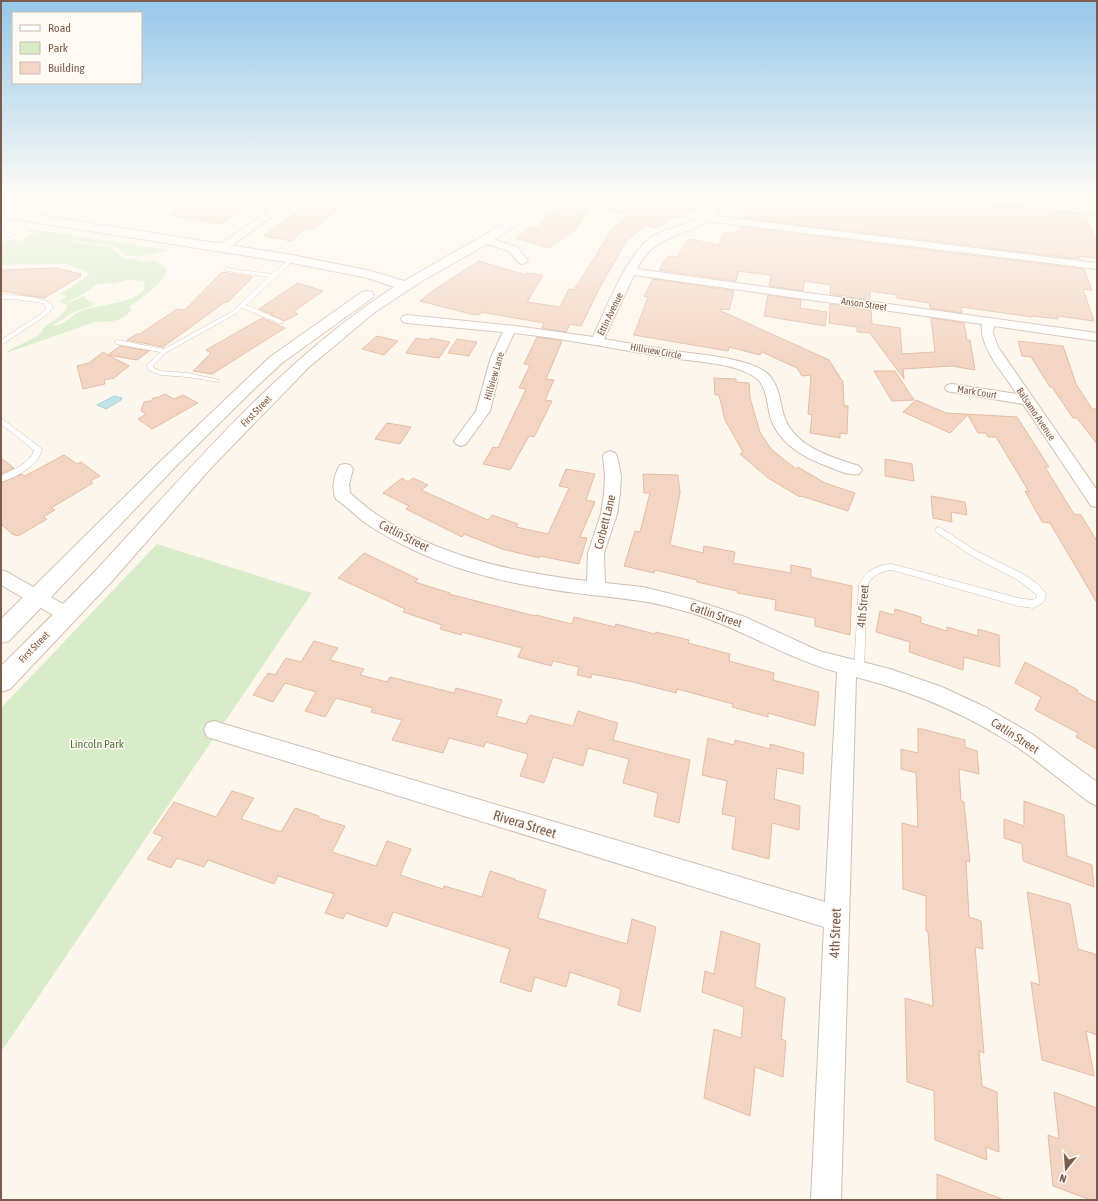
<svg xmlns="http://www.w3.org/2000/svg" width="1098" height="1201" font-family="'Asap Condensed',sans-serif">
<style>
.green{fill:#d8ecc9}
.water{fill:#bfe3e8;stroke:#a5d3da}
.building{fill:#f3d5c3;stroke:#e6bba3}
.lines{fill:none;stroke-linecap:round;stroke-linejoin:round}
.service-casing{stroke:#d1beb0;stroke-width:1}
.minor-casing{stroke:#d1beb0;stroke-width:2}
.secondary-casing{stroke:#d6c0b0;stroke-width:2}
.service{fill:#fff;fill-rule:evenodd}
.minor{fill:#fff;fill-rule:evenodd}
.secondary{fill:#fff;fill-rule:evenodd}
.labels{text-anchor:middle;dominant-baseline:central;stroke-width:3;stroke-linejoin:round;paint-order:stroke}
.far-street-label{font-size:10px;fill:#7a5c4d;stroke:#fffaf3}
.street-label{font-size:12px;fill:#7a5c4d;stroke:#fffaf3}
.park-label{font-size:12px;fill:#537a41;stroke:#fffaf3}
.near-street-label{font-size:14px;fill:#7a5c4d;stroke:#fffaf3}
</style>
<rect width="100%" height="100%" fill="#fdf6ec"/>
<path class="green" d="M30,229L167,250L144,256H132L125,255L118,248L110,245L95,244L27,231Z
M35,233L66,238L75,243L110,247L117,252L124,259H134L143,262L153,261L161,264L167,269C165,284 140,298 129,307L131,310C122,323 109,321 95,322L6,353L8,351L39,335L46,325L58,318L66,309L67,303L85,296L87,300L95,304C88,308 81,309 74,312C67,316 60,322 52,325C63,327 70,316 79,312C95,304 143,304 145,285L143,281L126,280L114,283L97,284L85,293L64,304L60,301L67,296L60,294L85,278L89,275L87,272L67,264L1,265V242L12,239L20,241Z
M157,544L312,593L1,1052V708Z"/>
<path class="water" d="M114,396L122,398L121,400L106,409L97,405Z"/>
<path class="building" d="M316,195H323L342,206L314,228H306L291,241L264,236L305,205L302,203Z
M355,195H388V197L354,208L338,200Z
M618,195H703L696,210L690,209L687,218L676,216L656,228L646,225L627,240L600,287L581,326L570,324L566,332L542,328L544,323L481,312L479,315L471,314L420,301L434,290L479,261L525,275L526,273L543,275L527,302L560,307L569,289L574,290L613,228L628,216L609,209Z
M750,195H879L955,204L956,201L1084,214L1097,242V258L1079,256L1080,259L743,218Z
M979,195H1075L1080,205Z
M191,202L241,211L221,224L170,215Z
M561,208L587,211L577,228L550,248L515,238L531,227L538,228L548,214L556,215Z
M741,227L1084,269L1092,290L1083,289L1094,321L1057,316L1058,319L1032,316V317L961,307L962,313L930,308L929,303L897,298V295L870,291V300L830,294L831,285L804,281L803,291L769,286L771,275L738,271L736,281L659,270L668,256L677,257L689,239L719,245L724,232L735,234L736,231H740Z
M55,268L81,274L79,275L81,276L44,298L1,291V270Z
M222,272L253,277L228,302H225L163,347L127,340L137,334H140L177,309L185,310Z
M653,279L734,291L729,310L721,309V311L829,360L843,382L844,406H848L847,434L840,433V438L810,433L812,415L808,414L811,375L802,376L797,368L762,352L760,355L729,347L728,351L634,335L648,297L644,296Z
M298,283L323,291L293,312L298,314L284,321L270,314L274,312L268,313L259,309Z
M768,295L801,300L800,308L827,312L825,326L764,316Z
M830,304L871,310L872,324L900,328L902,354L935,352L931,318L964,323L967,340H970L975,370L952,366L903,369L904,379L870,333L857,332V327L829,323Z
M262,318L285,328L212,374L193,371L211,353L206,350Z
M377,336L398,341L384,355L362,349Z
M537,337L562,341L546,379L554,380L545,400L552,401L534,437L529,436L510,470L483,464L493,447L498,448L526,389L519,388L530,365L524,364Z
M416,338L428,340L430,338L450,342L439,358L406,353Z
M457,339L477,342L469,356L448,353Z
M1018,341L1063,346L1076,384L1092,409H1097V444L1077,418H1073L1052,387H1050L1031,357L1022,356Z
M120,346L149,351L137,360L108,355L129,366L114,378L104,380L105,384L83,389L77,366L89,363L103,352L108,355Z
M874,371H895L914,400L892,401Z
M714,378L736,379V382L749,383L750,398L760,432L771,449L796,469L798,467L825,483L855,493L848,511L801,496L800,497L768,478L740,454L743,452L725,420L719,395H715Z
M165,394L174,399L183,395L198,403L152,429L138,419L146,414L141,411L144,402L151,401L153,398L159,397Z
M916,400L946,413L1017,417L1049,467H1045L1074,514L1081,515L1097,541V603L1050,523L1042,522L1025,491L1029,492L996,437H988L986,433H978L968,415L950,433L903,412Z
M387,423L411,427L400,444L375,439Z
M64,455L77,464L81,462L100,476L90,481L93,483L51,508L55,510L43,517L47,519L18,536L12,534L1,524V483L22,474L25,476Z
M1,458L14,468L1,474Z
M885,459L912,464L914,481L885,476Z
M566,469L595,474L586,500L595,502L580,537L587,538L579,564L540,556L539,558L502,549L464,534L462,537L406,509L409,506L383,493L402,478L408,482L413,478L428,485L421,490L488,520L492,515L518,524L516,527L548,534L569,488L559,486Z
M643,474L678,475L680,493L670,545L703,553L704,546L735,552L733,563L791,573V565L811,569V577L852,586L850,635L815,626V618L775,610L776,600L737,593V591L697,582V580L655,570L654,573L624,566L635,531L640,532L650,493H644Z
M931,496L965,502L967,515L951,512L952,522L933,518Z
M364,553L418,579L415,582L450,593L449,594L535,616L536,615L572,624L574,617L615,627L616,624L655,634L656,632L689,640L688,643L730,654L729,661L774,673L773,680L819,692L815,726L768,713V717L732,707L733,704L677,689L676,693L633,682L592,674L591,678L577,675L579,667L553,661L551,666L518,657L522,648L462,632L461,635L440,629L442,625L403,612L405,609L338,578Z
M895,609L921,617V623L947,631V627L978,636V629L999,635L1000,667L964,657L963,670L909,652L910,642L876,632L880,611L894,615Z
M314,641L338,648L330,660L364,669L360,675L387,682L390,677L454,693L456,688L502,700L496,716L526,724L530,715L573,726L578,711L618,723L613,740L690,760L679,823L654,816L658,793L623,783L629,759L588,748L583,766L553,757L544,783L520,776L528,754L486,742L484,747L449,738L443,753L392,740L402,720L371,712L373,708L336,698L325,717L305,711L316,692L285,683L273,702L253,695L268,673L275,675L286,658L301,662Z
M1025,662L1078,690L1077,692L1097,703V749L1076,737L1078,733L1035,710L1041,697L1015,683Z
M918,728L965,740V747L977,751L979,774L959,769L961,801L964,802L970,862L966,861L969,917L981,921L983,949L975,947L984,1053L979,1051L982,1086L997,1092L999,1152L986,1147L987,1160L935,1140L934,1091L907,1082L905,998L933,1006L928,932L926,931V896L903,889L902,823L918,827L916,773L901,769V749L918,753Z
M708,738L734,745L735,740L770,749V744L804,753L803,774L777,768L774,799L800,806L799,830L772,823L769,859L732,849L736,817L722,814L727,781L702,775Z
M232,791L254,798L241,819L281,832L295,808L319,816L318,818L345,826L332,852L376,866L387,841L411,849L400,875L443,889L444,886L482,897L490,871L515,879V880L546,890L538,918L627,944L632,919L656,927L640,1012L618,1005L621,989L570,972L566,987L535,977L531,992L500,982L510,949L393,912L387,927L346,913L343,919L325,913L334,894L278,876L274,884L208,860L204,867L177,858L171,868L147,859L163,837L153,833L174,802L216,817Z
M1024,801L1064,815L1067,856L1092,865L1094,887L1023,861L1022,844L1004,838V819L1024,826Z
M1027,892L1070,904L1078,949L1095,954L1097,962V1035L1086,1031L1094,1076L1042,1060L1031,982L1040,985Z
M721,931L760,944L755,987L785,998L781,1039L786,1041L783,1077L755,1067L750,1116L704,1098L714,1029L741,1038L744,1007L702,992L705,971L714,974Z
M1054,1092L1097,1108V1200H1091L1053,1186L1048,1135L1059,1139Z
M937,1174L1002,1199V1200H937Z"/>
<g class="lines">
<g class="service-casing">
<path id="service" d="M38,218L42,219L21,232L1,239V235L17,230Z
M292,257L294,258V260L246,305L283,321V323H279L242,308L237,313L167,352L153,365V368L160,371L188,373L219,380V382L188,377L160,375L148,370L147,365L160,352L117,344L114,342L117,340L164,349L233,311L269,277L227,271L224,269L225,268L272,274Z
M1,295C14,295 43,296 52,305V309L45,316L1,345V340L41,314L46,309V306L43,303L14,299H1Z
M1,418L42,449C38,466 17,477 1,482V476C13,469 30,464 34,450L1,424Z
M939,527L978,552L1025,575L1039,585L1046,594L1044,602L1033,608L1018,606L892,570C881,571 873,575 867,585L864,670L862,673L859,674L856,673L854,670L859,585C866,571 876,565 892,564L1018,598L1032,600L1037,598V595L1018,580L972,556L936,532L935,530L936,528Z"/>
</g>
<g class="minor-casing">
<path id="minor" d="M193,195H211L277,206L303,195H315L268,219L227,249L223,250L218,247L219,245L269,211L198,198Z
M719,195H728L721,208L715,216L1097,263V269L708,221C680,238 653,235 637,269L1097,333V341L994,326L993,333L998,347L1097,490V507L1091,506L1023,404L952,392L947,391L945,388L947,385L952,384L1017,394C1005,375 979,348 982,324L634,275L604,339C627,343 650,347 674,351C696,354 751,358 768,374C778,384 780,399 783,413C792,446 830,457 859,466L862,470L859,474C849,476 837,470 827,466C805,458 782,445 772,422C766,407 769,385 753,376C733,363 697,362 673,358C620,350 568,339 514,333L503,357L490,411L466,444L461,446L456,444L454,441L476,411L491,357L503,332L407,323L403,322L401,319L403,316L407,315L516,326L593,337C605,311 627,255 649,239C678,219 698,232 719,195Z
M941,195H968L1097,208V214L946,198Z
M485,237L517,247L528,261L523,264L519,263L509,251L481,242L480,240Z
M610,451L615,453L617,456L621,476L620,494L617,514L604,553L605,583L643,587L691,599L745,617L819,651L890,669L942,687L987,708L1032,734L1097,782V806L1089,802C1065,784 1042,764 1017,747C967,714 914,692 856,677L841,1200H811L824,927L214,739L207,737L204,730L207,723L214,721L825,902L837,672C785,658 740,627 688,612C673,608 657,603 641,601C608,596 575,594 542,588C480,578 416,558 364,522C355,515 346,506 336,499C331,489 334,475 340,465L345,464L350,465L353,469L349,484L350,493C358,500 367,508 376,514C439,557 513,572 587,581L588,553L601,514L604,494L605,476L603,456L605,453Z
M1,570L7,572L72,609L75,614L72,619L66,621L60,619L1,585Z"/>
</g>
<g class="secondary-casing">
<path id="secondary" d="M550,195H563L489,243L422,281L375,312L309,367L209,470L113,580L10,689L1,692V666C34,633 67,601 99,567C191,468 280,361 394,287L368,278L292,263L1,217V209L292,255L371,271L404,281L481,237Z
M367,291L372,292L374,295L372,298L282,363L254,389L178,464L9,641L1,643V619L166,456L270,357L362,292Z"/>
</g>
<use href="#service" class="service"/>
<use href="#minor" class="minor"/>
<use href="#secondary" class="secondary"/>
</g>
<linearGradient id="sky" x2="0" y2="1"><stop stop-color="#97c7e8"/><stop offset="0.54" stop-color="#fefbf6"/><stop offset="1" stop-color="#fefbf6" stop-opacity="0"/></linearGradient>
<rect width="1098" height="363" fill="url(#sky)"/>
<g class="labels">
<g class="far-street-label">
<text transform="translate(864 304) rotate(8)">Anson Street</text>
<text transform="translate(610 314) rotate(-64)">Ettin Avenue</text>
<text transform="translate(656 351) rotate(10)">Hillview Circle</text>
<text transform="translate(494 376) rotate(-74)">Hillview Lane</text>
<text transform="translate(977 392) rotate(9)">Mark Court</text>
<text transform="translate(256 411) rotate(-46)">First Street</text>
<text transform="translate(1036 414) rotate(56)">Balsamo Avenue</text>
<text transform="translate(34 647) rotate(-46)">First Street</text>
</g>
<g class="street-label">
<text transform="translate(605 522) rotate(-76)">Corbett Lane</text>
<text transform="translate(404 536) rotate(27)">Catlin Street</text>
<text transform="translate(863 606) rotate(-85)">4th Street</text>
<text transform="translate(716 615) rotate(19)">Catlin Street</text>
<text transform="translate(1015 736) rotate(33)">Catlin Street</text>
</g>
<g class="park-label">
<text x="97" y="744">Lincoln Park</text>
</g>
<g class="near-street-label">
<text transform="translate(525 824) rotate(17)">Rivera Street</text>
<text transform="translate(835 933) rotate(-88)">4th Street</text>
</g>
</g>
<rect width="1098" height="1201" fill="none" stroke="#7a5c4d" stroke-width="4"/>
<rect x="12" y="12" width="130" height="72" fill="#fffaf3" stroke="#cabbb1"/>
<rect x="20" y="25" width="20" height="6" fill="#ffffff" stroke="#cabbb1"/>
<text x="48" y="32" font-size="12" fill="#7a5c4d">Road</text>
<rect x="20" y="42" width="20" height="12" fill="#d8ecc9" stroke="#cabbb1"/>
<text x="48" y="52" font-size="12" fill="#7a5c4d">Park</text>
<rect x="20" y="62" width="20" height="12" fill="#f3d5c3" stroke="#cabbb1"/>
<text x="48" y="72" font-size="12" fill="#7a5c4d">Building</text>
<g transform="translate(1066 1169) rotate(197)" stroke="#fffaf3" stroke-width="3" paint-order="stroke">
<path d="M0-3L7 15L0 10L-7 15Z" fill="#7a5c4d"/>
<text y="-6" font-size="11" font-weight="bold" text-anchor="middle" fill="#7a5c4d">N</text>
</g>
</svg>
